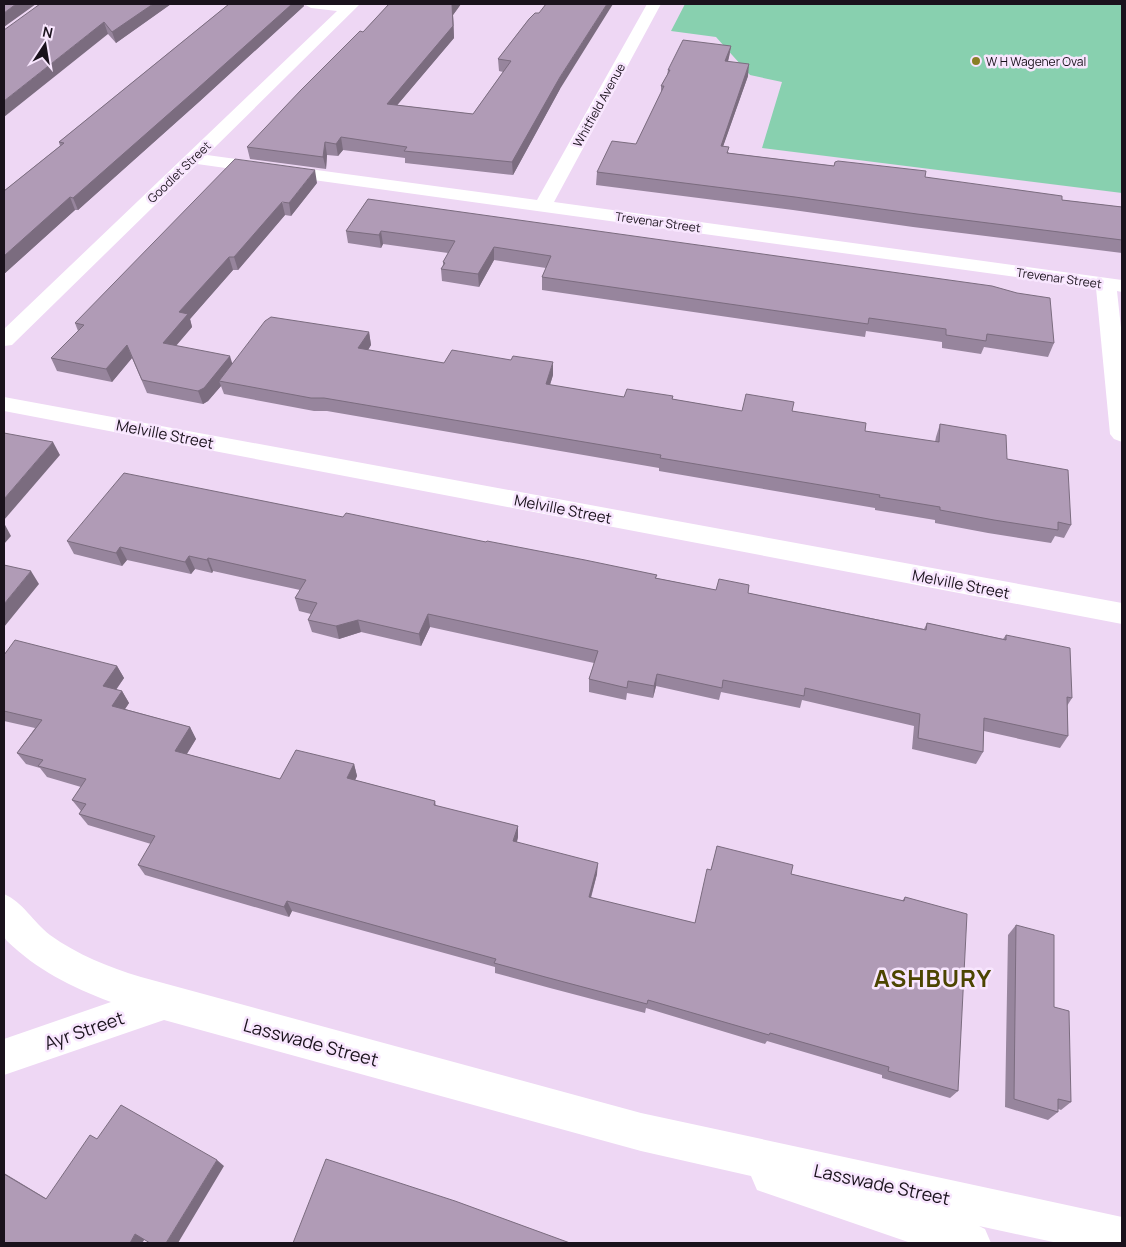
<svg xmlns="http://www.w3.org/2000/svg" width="1126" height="1247" font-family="Manrope,sans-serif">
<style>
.green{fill:#88d0af}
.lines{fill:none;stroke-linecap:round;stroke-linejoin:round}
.street{fill:#fff;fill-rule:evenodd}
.wall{fill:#97859d}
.shaded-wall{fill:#7b6c7f}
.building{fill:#b09bb6;stroke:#7b6c7f}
.poi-dot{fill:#897f25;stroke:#f8e6fe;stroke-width:2}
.labels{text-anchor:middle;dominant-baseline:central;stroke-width:5;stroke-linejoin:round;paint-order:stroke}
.far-poi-label{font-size:12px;fill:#1a121c;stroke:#f8e6fe;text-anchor:start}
.far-street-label{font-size:12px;fill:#1a121c;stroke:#f8e6fe}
.street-label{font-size:15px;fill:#1a121c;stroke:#f8e6fe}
.near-street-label{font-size:18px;fill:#1a121c;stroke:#f8e6fe}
.near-district-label{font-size:24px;font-weight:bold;letter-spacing:1px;fill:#4c4501;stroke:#f8e6fe}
</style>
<rect width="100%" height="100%" fill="#eed7f4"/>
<path class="green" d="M685,4H1122V193L762,148L782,82L750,75L716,37L671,31Z"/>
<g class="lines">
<path class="street" d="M304,4H360L207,155L537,200L647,4H661L554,202L1122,280V292L1117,291L1122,337V442L1114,439L1110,434L1096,288L197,164L12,345L4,346V329L337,11L311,8Z
M4,397L1122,603V624L4,411Z
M4,894C23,902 33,922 50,935C78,955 108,967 141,977L641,1113L1122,1217V1243H1058L979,1226L985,1229L991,1243H911L757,1190L751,1176L641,1151L164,1020L4,1075V1039L111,1002C71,987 37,970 7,941L4,937Z"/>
</g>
<path class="wall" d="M171,4L116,43L108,34L4,30Z
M229,4H303L304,6L200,101L78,210H75L4,274V191L60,146L59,142Z
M389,4H461L453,15L454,38L397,105L473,114L503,72L499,71L498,59L529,19L560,89L513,175L405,163V158L343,150L338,156L327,155L326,169L250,159L247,147L363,32Z
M731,46L729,57L728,62L748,76L723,146L729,153L925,177L1062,200L1122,207V253L913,227L793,210L596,185L597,172L636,144L661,93V86L667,75L668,70Z
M317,183L291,216L285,215L238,270H233L190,319L192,327L176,346L232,364L369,332L371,345L368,350L444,363L553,375L550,385L624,397L673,396L672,399L742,411H792L865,431L935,442L936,437L940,424L1007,459L1071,525L1064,538L1055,536L1051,543L988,533L935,523V520L875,510V508L659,471V468L327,411H314L224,394L221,386L208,401L203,404L147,393L132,358L112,382L57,371L51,358L78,331L75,323Z
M368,199L1054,343L1048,357L984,347L981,354L942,348V342L866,331L865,337L542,290V277L546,268L494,260L479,287L442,281L441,269L443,265V262L448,253L383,244L381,248L348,243L346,231Z
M343,517L486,542L657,575L656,578L716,590L748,593L924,629L927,623L1003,639L1006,635L1072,698L1067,706L1068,736L1060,748L984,731L983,752L976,764L912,749L914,726L802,700L800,708L721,692L719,700L656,686L653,698L627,693L626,700L589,692V679L594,663L430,627L421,646L361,632L339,639L312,632L308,620L311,614L299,611L295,598L300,590L213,571L212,573L195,569L191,574L127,560L122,566L74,554L67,541Z
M4,655L117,666L124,678L116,690L122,691L129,703L125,709L190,727L196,739L187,754L280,779L354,764L357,776L355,780L435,801L436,806L518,826V837L517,842L597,874L591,898L695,923L711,870L717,846L791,874L902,901L905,897L958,1091L950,1098L882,1078V1075L767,1041L765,1044L646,1008L645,1013L550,988L495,973V967L292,911L289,917L145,875L138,865L151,844L88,825L79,814L81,811L72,800L81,787L47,777L40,768L26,764L17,753L35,728L4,721Z
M1016,925L1054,1007L1071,1102L1061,1110L1058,1109V1112L1048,1120L1005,1107L1008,935Z"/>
<path class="shaded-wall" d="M16,4H36L4,27V13Z
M153,4H171L116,43L112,32Z
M292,4H303L304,6L200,101L78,210L73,198Z
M452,4H461L453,15L454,38L388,116L387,104Z
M607,4H613L560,89L513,175L512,162L560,77Z
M104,22L108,34L4,117V101Z
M731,46L729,57L724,73L725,61Z
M749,64L748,76L719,158L721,146Z
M341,137L343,150L338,156L336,144Z
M325,142L327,155L326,169L323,157Z
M315,170L317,183L291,216L289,203Z
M70,197L75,210L4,274V256Z
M282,202L285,215L238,270L234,257Z
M381,231L383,244L381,248L379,235Z
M494,247V260L479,287L478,274Z
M229,257L233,270L190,319L192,327L167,356L163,343L179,312Z
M369,332L371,345L361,361L358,348Z
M127,345L132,358L112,382L106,369Z
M230,356L234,369L219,381L221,386L208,401L203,404L198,391Z
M553,362V375L546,397V384Z
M53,442L60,455L4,520V499Z
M4,523L11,536L4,544Z
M120,547L127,560L122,566L116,553Z
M189,556L195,569L191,574L185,562Z
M208,558L213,571L212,573L207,560Z
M31,571L39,584L4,627V604Z
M428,614L430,627L421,646L419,634Z
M358,620L361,632L339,639L336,626Z
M117,666L124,678L110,698L103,686Z
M657,674L656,686L653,698L654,686Z
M122,691L129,703L119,718L112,706Z
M190,727L196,739L181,763L175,751Z
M354,764L357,776L351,789L347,778Z
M518,826V837L514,852L513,841Z
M598,863L597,874L588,907L589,897Z
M287,901L292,911L289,917L284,907Z
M217,1160L224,1166L178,1243H166Z
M4,1173L57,1205L46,1199L4,1174Z
M135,1234L145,1239L142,1243H130Z"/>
<path class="building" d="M4,4H16L4,13Z
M40,4H153L112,32L104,22L4,101V30Z
M229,4H292L197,89L73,198L70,197L4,256V191L64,143L59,142Z
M389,4H452L453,26L387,104L473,114L511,61L498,59L529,19L535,13H539L546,4H607L560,77L512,162L404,151L407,147L341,137L336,144L325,142L323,157L247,147L301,90L360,31L363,32Z
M683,40L731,46L725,61L749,64L721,146L729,147L727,153L834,166L835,162L838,161L926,171L925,177L1062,196V200L1122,207V240L917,214L795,197L597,172L612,141L636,144L664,86H661L670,70H668Z
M235,159L315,170L289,203L282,202L234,257H229L179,312L188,314L163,343L230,356L204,388L198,391L142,380L127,345L106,369L51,358L84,325L75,323Z
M368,199L992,286L1017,293L1050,298L1054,343L987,334L986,341L946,335V329L869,318L868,324L542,277L551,256L494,247L478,274L441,269L445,263L443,262L455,241L381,231L379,235L346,231Z
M271,317L369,332L358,348L444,363L452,350L511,360L513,356L553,362L546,384L624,397L627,389L673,396L672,399L742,411L746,394L794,402L792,411L866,423L865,431L939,442L940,424L1006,435L1007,459L1068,470L1071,525L1058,522V530L994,520L940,510V507L879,497L880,495L660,458L661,455L324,398H311L219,381L265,321Z
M4,433L53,442L4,499Z
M124,473L343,517L346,513L486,542L487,541L585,560L657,575L655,578L716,590L719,579L749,585L748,593L926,630L927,623L1006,640V635L1070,648L1072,698L1067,697L1068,736L984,718L983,752L918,738L920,714L805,688L804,696L723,680L722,688L657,674L654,686L628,681L627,688L589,679L598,651L428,614L419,634L358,620L336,626L308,620L317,603L295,598L306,580L208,558L207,560L189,556L185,562L120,547L116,553L67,541Z
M4,565L31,571L4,604Z
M15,640L117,666L103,686L122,691L112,706L190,727L175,751L280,779L296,750L354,764L347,778L435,801L434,805L518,826L513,841L598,863L589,897L695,923L707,869L711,870L717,846L793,865L791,874L904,901L905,897L967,914L958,1091L888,1071L889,1067L770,1033L769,1035L648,1000L647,1004L549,978L494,963L496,959L287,901L284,907L138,865L155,836L79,814L86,804L72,800L86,779L38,766L43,760L17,753L42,720L4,711V655Z
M1016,925L1054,935V1007L1069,1011L1071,1102L1058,1099V1112L1014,1099Z
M121,1105L217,1160L166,1243H150L135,1234L130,1243H4V1174L46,1199L90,1135L97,1139Z
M326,1159L455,1201L570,1243H293Z"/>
<circle class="poi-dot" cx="976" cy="61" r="5"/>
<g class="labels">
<g class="far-poi-label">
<text x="986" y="61">W H Wagener Oval</text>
</g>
<g class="far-street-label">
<text transform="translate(599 105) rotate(-61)">Whitfield Avenue</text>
<text transform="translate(179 172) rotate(-44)">Goodlet Street</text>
<text transform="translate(658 222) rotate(8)">Trevenar Street</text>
<text transform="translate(1059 278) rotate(8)">Trevenar Street</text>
</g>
<g class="street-label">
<text transform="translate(165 434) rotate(11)">Melville Street</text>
<text transform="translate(563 509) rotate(11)">Melville Street</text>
<text transform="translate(961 584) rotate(11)">Melville Street</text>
</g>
<g class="near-street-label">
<text transform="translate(84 1030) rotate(-19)">Ayr Street</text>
<text transform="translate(311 1042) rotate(15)">Lasswade Street</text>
<text transform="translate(882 1184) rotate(12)">Lasswade Street</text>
</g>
<g class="near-district-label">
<text x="933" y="977">ASHBURY</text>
</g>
</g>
<rect width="1126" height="1247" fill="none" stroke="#1a121c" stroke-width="10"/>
<g transform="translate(45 45) rotate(12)" stroke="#f8e6fe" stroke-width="4" paint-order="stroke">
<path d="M0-4L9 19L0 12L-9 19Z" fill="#1a121c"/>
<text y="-8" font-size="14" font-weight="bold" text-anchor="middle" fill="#1a121c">N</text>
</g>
</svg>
